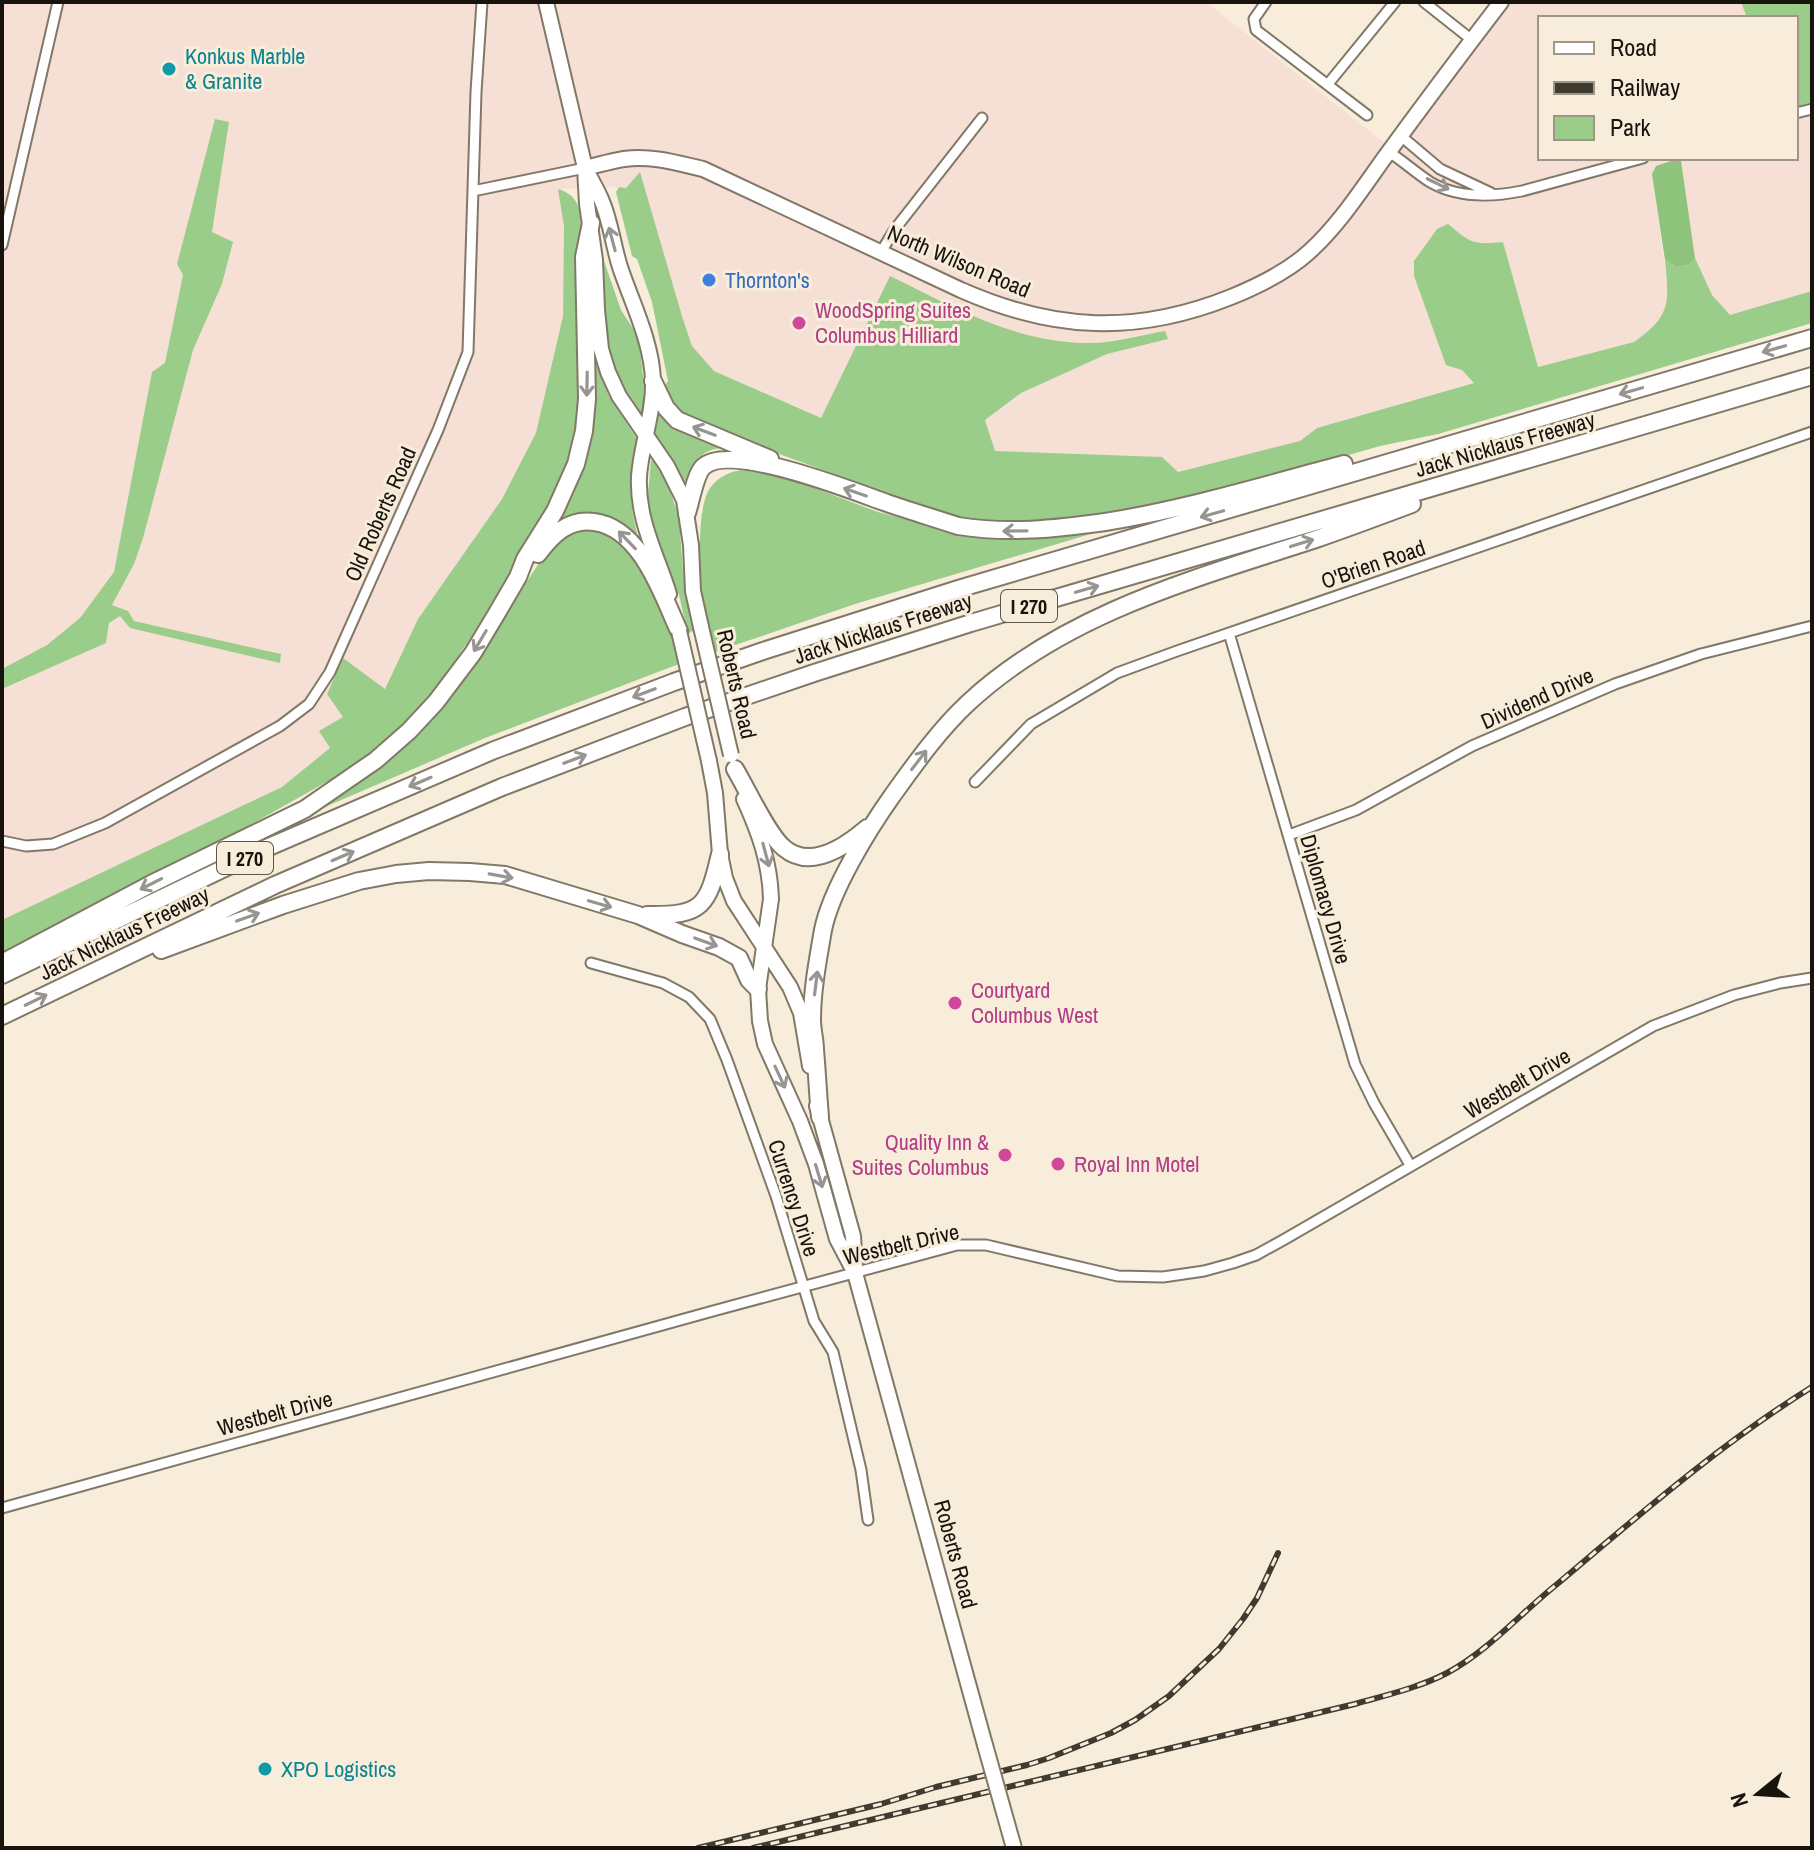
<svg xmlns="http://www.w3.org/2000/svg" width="1814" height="1850" font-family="'Archivo Narrow',sans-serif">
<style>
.commercial{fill:#f6dfd4}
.green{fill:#9acd89}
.forest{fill:#8ec37c}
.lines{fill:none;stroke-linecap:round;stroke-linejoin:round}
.minor-casing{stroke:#827868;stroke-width:13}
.secondary-casing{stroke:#827868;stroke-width:18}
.primary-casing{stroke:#827868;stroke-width:18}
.motorway-casing{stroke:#827868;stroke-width:20}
.minor{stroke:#fff;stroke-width:9}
.secondary{stroke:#fff;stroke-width:14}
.primary{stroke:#fff;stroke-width:14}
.motorway{stroke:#fff;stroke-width:16}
.rail-casing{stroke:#403b31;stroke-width:6}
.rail{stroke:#f8edda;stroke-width:3;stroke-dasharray:9;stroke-linecap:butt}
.primary-bridge-casing{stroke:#827868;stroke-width:18;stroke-linecap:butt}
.primary-bridge{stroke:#fff;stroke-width:14}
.oneway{stroke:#979592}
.culture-dot{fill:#0f9aa8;stroke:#f8edda;stroke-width:3}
.shop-dot{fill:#3f7fe0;stroke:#f8edda;stroke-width:3}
.hotel-dot{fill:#d1479c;stroke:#f8edda;stroke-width:3}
.labels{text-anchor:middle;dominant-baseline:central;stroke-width:6;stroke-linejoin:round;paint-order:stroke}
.shield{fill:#f8edda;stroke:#5b554a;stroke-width:2}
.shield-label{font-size:20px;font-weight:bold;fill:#18140d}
.culture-label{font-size:22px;fill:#0d838f;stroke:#f8edda;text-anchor:start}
.street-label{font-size:22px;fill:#18140d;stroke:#f8edda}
.shop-label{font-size:22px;fill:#366cbe;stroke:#f8edda;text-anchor:start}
.hotel-label{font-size:22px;fill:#b23c85;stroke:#f8edda;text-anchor:start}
</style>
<rect width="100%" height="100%" fill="#f8edda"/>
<path class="commercial" d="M2,2H1206L1392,149L1501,2H1741L1747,18H1540V158H1796V107L1812,102V291L1730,316L1712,295L1695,258L1681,161L1652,174L1669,296L1665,312L1645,334L1634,342L1538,367L1503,242L1487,244L1470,242L1437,229L1414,261V276L1462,370L1475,382L1317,428L1300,441L1178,472L1162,457L995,451L985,420L1021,393L1107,354L1167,339L1165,331L1089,344L1039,340L977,319L821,418L714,371L692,346L682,316L640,173L626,188L619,187L559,189L564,226L563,316L536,433L502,499L418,619L385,689L343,717L330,748L282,787L2,920V689L106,643L109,623L120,616L130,628L280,663L281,654L134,621L127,611L112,605L134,564L193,350L222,284L233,243L212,232L229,123L216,119L177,264L184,275L165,364L152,372L114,572L80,618L47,645L2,669Z"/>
<path class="green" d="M1741,2H1812V102L1796,107V18H1747Z
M215,119L229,122L212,232L233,242L222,284L193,350L143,538L134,564L112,605L128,611L134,621L281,654L280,663L130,628L120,616L109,623L106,643L2,689V669L47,645L80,618L114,572L152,372L165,363L183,275L177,264Z
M640,172L682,316L692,346L714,371L821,418L890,276C953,307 1014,342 1086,343C1109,344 1141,335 1165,331L1168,339L1107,354L1021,393L985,420L995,451L1162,457L1178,472L1300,441L1317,428L1474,383L1462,370L1446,365L1414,276V261L1437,229L1448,224C1471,243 1472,245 1503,242L1538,367L1634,342C1672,315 1669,302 1665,260L1676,267L1689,265L1695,258L1712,295L1730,315L1812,291V323L1438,434L1380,446L1255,482L1165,503L1037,524L969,521L919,505L697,424C677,413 672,405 665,385L668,381L652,302L637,259L632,256L616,192L619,187L626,188Z
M558,189C586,197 581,223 578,246L581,393L578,425L570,458L559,485L542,519L469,640L433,694L379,748L343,776L330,780L209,848L2,952V920L282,787L330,748L319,731L343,717L327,694L343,658L385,689L418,619L502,499L536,433L563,316L564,226Z
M604,261L621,310L634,330L640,347L644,386L642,415C603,374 605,314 603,262Z
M592,358H595L609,396L637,439L631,496L633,516L638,538H637L617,522L604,517L551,528L562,509Z
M659,410L726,448C703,448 693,460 685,481H684L673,461L655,435Z
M651,460L654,462L667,482L679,517L683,572L694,630L688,634L679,595L654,533L649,512L648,494Z
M741,470L762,473L801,483L878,512L943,529H1093L1094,533L855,604L715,652C710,634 704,616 702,598C700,573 696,508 710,488C718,477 729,472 741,470Z
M581,528H596L623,541L642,569L669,622L679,664L485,738L325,807L323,803L368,774L490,636L552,544L565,533Z"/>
<path class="forest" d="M1677,159L1681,161L1695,258L1689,265L1676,267L1665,260L1652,174L1656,166Z"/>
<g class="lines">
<g class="minor-casing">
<path id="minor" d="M1266,2L1254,19L1256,30L1367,115
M1424,2L1472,40
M1328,84L1395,2
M1796,113L1812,109
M1401,136L1440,169L1491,193
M1389,152C1403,161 1416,173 1430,182C1457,198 1492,197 1522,191L1643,158
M473,191L585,168
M2,245L58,2
M881,252L895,229L982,118
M1229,633L1355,1064L1374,1103L1410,1165
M975,782L1031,724L1117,673L1177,651L1812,432
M1289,835L1356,810L1472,746L1615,684L1701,654L1812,626
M2,841L26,846L53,844L105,823L280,726L309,704L330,672L438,430L468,352L476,92L482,2
M591,963L663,983L689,997L710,1019L727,1060L776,1196L814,1321L833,1352L861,1470L868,1520
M2,1508L713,1311L957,1245H986L1118,1276L1163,1277L1204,1271L1233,1263L1256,1255L1285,1239L1653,1026L1734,995L1780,983L1812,978"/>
</g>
<g class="secondary-casing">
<path id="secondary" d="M585,168C598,165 611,161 624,159C651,155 677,163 703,169L961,290C1054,331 1136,335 1231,297C1258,286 1287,272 1309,252C1339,225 1362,189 1385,157C1423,105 1462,53 1501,2"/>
</g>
<g class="primary-casing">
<path id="primary" d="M546,2L585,168L587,204L595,260L597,310L601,349L608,372L619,396L667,466L684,500L691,545L693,591L701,627
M587,172C592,181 597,190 601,199C611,221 613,247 621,270C633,305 652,343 653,381C654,413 641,445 639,477C637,520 657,555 669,594
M709,761L715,793L720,854L725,878L734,901L790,987L801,1013L810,1066
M744,799C759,832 770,862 771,899L758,989L760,1021L765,1044L800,1121L816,1164L837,1239L855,1273L985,1745
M817,1106L853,1236L855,1268"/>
</g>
<g class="motorway-casing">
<path id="motorway" d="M653,381L666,408L677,420L770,459
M687,513C691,501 695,475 703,467C729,441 855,492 887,503C910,511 934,518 958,526C1008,534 1055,529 1105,522C1186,509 1265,485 1344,464
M538,554C552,535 569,518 594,522C641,528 662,594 679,631
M735,769C747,789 768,835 784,848C811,871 846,846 867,828
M647,915C703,916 708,906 720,854
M161,950L283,905L359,881L396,874L429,871L470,872L505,875L638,915L682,934L719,947L739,958L749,980L758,989
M2,963L151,884L305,809L376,760L409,731L436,702L473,653L497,613L518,577L525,559L555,511L576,464L584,431L587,399L584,257L591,223
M2,975L264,849L492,751L674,682L763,651L958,589L1812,338
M2,1016L275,885L502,787L685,717L814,673L971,623L1812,376
M820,1117C818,1094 817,1072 815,1050C815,1040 812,1030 812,1020C812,990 818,959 823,930C831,890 868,830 892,796C915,764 939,730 968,703C1065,613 1194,579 1316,539C1348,528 1380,516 1412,504"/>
</g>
<use href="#minor" class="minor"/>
<use href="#secondary" class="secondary"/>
<use href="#primary" class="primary"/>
<use href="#motorway" class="motorway"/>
<g class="rail-casing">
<path id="rail" d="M698,1848L881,1804L936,1787L1027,1765L1049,1758L1111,1733L1135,1720L1169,1696L1219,1649L1243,1619L1257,1598L1278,1553
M753,1848L1355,1704C1386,1695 1418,1688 1447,1673C1488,1651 1520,1614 1556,1585C1638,1516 1720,1444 1812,1387"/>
</g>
<use href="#rail" class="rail"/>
<g class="primary-bridge-casing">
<path id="primary-bridge" d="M701,627L731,755
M679,631L709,761
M985,1745L1014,1848"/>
</g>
<use href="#primary-bridge" class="primary-bridge"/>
</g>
<defs><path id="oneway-shaft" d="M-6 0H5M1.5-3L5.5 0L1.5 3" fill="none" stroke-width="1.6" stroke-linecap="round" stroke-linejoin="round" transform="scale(2)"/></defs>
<g class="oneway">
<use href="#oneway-shaft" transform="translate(1438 184) rotate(26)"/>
<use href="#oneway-shaft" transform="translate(612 239) rotate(-105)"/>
<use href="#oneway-shaft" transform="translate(1774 349) rotate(164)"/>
<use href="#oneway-shaft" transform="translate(587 384) rotate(91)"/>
<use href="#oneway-shaft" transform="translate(1631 391) rotate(164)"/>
<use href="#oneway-shaft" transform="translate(704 431) rotate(-159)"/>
<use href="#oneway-shaft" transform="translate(855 492) rotate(-161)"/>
<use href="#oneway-shaft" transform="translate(1212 514) rotate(164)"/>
<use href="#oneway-shaft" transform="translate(1015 531) rotate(179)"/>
<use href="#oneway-shaft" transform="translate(627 540) rotate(-134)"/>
<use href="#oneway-shaft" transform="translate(1302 543) rotate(-17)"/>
<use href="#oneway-shaft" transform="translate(1087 589) rotate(-16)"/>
<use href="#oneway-shaft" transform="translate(480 641) rotate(121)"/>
<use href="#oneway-shaft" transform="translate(644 693) rotate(159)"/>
<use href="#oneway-shaft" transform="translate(575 759) rotate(-21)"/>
<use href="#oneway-shaft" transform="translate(919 760) rotate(-52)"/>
<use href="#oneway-shaft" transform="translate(420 782) rotate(157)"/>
<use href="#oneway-shaft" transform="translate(766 855) rotate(75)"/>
<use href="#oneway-shaft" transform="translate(343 856) rotate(-23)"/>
<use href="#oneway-shaft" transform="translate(501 876) rotate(10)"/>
<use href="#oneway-shaft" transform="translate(151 884) rotate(153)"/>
<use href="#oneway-shaft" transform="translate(600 904) rotate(16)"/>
<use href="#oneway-shaft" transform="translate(248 917) rotate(-20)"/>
<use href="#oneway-shaft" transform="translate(706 942) rotate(20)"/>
<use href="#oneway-shaft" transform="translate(816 983) rotate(-83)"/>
<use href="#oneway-shaft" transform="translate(36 1000) rotate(-26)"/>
<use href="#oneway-shaft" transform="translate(780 1077) rotate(65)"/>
<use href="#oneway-shaft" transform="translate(819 1176) rotate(73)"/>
</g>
<g class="culture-dot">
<circle cx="169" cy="69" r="8"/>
<circle cx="265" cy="1769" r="8"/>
</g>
<circle class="shop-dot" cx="709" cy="280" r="8"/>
<g class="hotel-dot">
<circle cx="799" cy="323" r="8"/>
<circle cx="955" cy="1003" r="8"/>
<circle cx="1005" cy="1155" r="8"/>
<circle cx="1058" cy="1164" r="8"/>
</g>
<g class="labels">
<g class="shield">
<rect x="1001" y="590" width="56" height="32" rx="6"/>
<rect x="217" y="842" width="56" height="32" rx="6"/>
</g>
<g class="shield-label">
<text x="1029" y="606">I 270</text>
<text x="245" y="858">I 270</text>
</g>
<g class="culture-label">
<text x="185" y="56">Konkus Marble<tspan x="185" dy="25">&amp; Granite</tspan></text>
<text x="281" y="1769">XPO Logistics</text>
</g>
<g class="street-label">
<text transform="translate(959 261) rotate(23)">North Wilson Road</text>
<text transform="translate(1505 444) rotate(-16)">Jack Nicklaus Freeway</text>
<text transform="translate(380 514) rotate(-66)">Old Roberts Road</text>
<text transform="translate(1373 564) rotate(-19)">O'Brien Road</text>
<text transform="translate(883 628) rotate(-18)">Jack Nicklaus Freeway</text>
<text transform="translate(737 684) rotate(77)">Roberts Road</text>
<text transform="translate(1537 698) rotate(-24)">Dividend Drive</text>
<text transform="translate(1326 899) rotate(74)">Diplomacy Drive</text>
<text transform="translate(124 933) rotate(-26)">Jack Nicklaus Freeway</text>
<text transform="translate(1517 1083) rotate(-30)">Westbelt Drive</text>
<text transform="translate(794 1198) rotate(72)">Currency Drive</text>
<text transform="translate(901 1244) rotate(-13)">Westbelt Drive</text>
<text transform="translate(275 1413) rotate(-15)">Westbelt Drive</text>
<text transform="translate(956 1554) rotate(75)">Roberts Road</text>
</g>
<g class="shop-label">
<text x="725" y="280">Thornton's</text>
</g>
<g class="hotel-label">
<text x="815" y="310">WoodSpring Suites<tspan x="815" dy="25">Columbus Hilliard</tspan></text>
<text x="971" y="990">Courtyard<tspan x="971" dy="25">Columbus West</tspan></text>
<text x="989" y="1142" text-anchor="end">Quality Inn &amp;<tspan x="989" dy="25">Suites Columbus</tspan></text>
<text x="1074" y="1164">Royal Inn Motel</text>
</g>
</g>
<rect width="1814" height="1850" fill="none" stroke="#18140d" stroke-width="8"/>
<rect x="1538" y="16" width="260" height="144" fill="#f8edda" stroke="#9e9688" stroke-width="2"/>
<rect x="1554" y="42" width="40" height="12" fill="#ffffff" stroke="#9e9688" stroke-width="2"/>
<text x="1610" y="56" font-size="24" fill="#18140d">Road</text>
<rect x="1554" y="82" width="40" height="12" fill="#403b31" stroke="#9e9688" stroke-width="2"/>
<text x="1610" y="96" font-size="24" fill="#18140d">Railway</text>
<rect x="1554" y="116" width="40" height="24" fill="#9acd89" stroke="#9e9688" stroke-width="2"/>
<text x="1610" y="136" font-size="24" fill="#18140d">Park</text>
<g transform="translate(1758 1794) rotate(252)" stroke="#f8edda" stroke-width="6" paint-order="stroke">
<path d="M0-6L14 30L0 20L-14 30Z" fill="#18140d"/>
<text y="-12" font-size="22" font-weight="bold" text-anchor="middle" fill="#18140d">N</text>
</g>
</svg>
